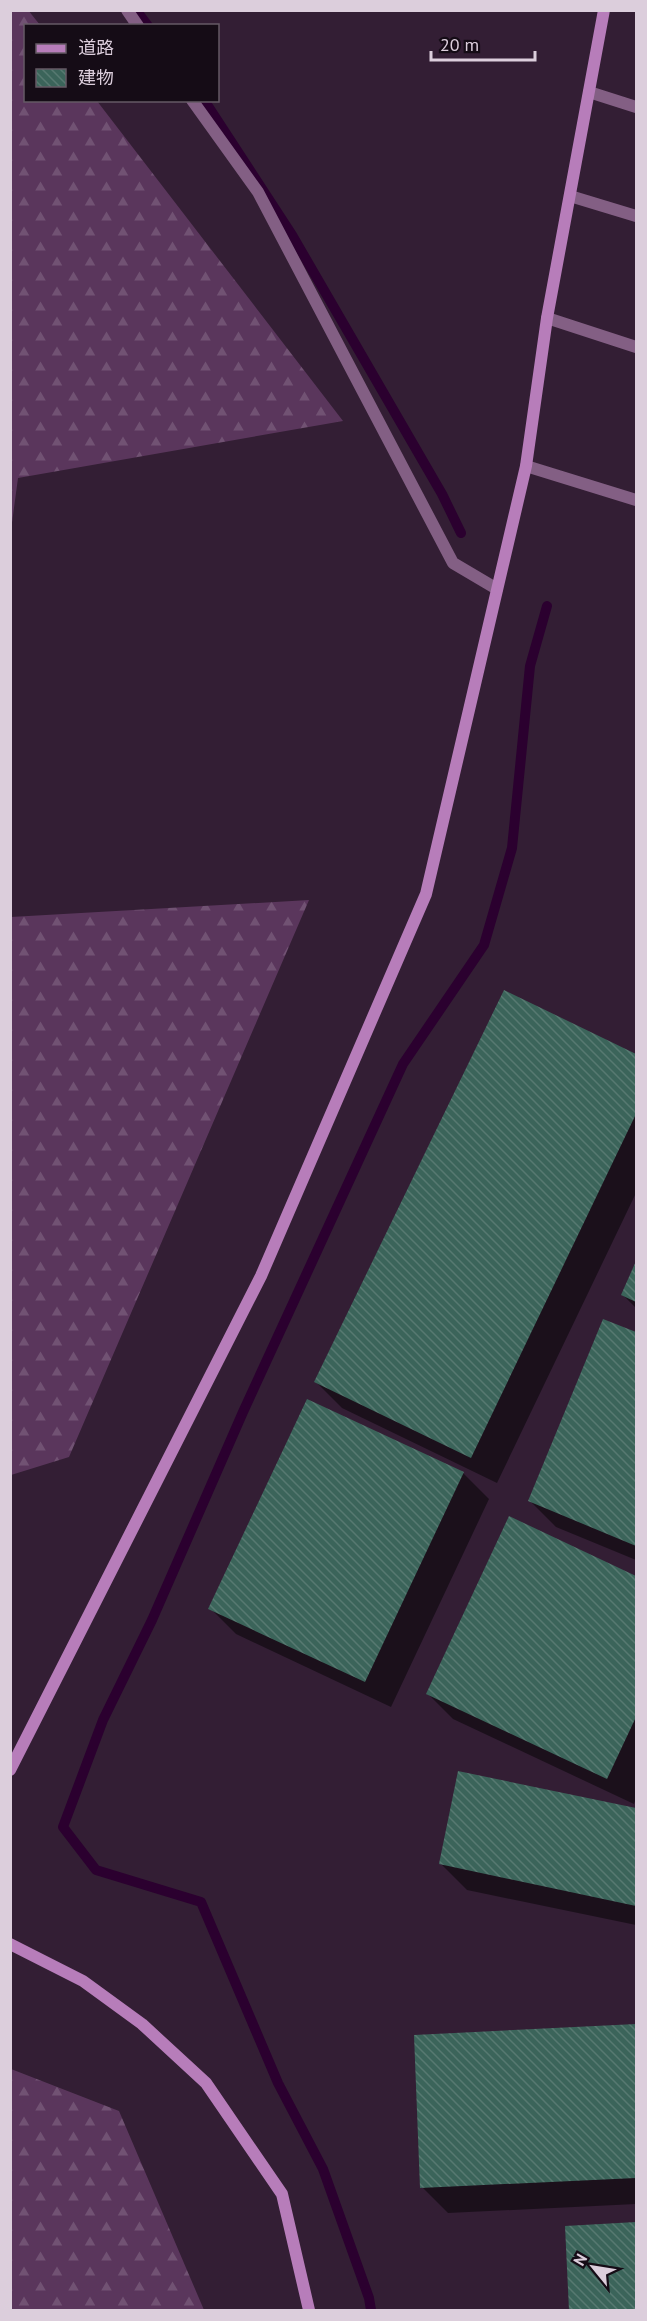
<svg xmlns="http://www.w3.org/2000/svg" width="647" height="2321" font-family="'PT Sans','Noto Sans JP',sans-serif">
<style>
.forest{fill:url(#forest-firs)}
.shadow{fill:#0007}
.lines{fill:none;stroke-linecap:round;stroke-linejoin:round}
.stream{stroke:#2b002f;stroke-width:10}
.building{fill:url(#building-back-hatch)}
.street{stroke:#835f84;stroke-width:12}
.secondary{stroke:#b77dba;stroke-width:12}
</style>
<defs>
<pattern id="forest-firs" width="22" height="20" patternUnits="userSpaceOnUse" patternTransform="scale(1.5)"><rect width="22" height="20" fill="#5a365c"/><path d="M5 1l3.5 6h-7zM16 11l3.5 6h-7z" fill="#715273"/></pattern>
<pattern id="building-back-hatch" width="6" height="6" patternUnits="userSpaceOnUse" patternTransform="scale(1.5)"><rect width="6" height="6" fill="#3b645a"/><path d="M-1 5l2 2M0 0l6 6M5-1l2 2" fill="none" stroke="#577971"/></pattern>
</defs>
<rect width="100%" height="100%" fill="#331e34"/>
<path class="forest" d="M28,10L40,25L26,26V100L97,101L343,421L18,478L11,530L10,11Z
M309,900L69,1457L11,1475V917Z
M11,2069L119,2111L204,2310H11Z"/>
<path class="shadow" d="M504,992L636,1056V1193L497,1483L342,1408L316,1382Z
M636,1264V1308L623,1295Z
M604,1321L636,1334V1560L556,1527L530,1501Z
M463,1473L489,1499L391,1707L236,1634L210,1608Z
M509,1518L636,1577V1798L634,1804L453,1719L427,1693Z
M460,1773L636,1810V1925L467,1890L441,1864Z
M636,2026V2204L448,2213L422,2187L416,2036Z
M636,2224V2310H571L567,2228Z"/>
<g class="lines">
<path class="stream" d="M136,10L148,26
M204,100L292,235L442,494L461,533
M371,2310L369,2298L323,2169L278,2083L201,1902L96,1870L63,1827L103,1720L152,1620L243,1412L403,1064L484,945L512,848L530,666L547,606"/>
</g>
<path class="building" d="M504,990L636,1054V1114L471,1458L314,1382Z
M636,1261V1302L621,1295Z
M603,1319L636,1332V1546L528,1501Z
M307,1399L464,1472L365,1682L208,1609Z
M509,1516L636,1576V1717L607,1779L426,1694Z
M458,1771L636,1808V1906L439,1864Z
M636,2024V2178L420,2188L414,2035Z
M636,2222V2310H569L565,2226Z"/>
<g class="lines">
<path class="street" d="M127,10L138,26
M589,92L636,107
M192,100L258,192L453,563L497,589
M570,196L636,216
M547,318L636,347
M526,466L636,500"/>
<path class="secondary" d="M10,1770L261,1276L426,894L526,466L547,318L604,10
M10,1944L83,1981L142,2024L206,2083L282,2194L309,2310"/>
</g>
<rect width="647" height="2321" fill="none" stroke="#dccedc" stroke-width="24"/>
<rect x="24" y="24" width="195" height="78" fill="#150c16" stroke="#655a65" stroke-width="1.5"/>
<rect x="36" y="44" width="30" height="9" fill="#b77dba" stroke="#655a65" stroke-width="1.5"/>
<text x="78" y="54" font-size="18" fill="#dccedc">道路</text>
<rect x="36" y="69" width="30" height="18" fill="url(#building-back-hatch)" stroke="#655a65" stroke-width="1.5"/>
<text x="78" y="84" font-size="18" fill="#dccedc">建物</text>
<g transform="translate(593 2267) rotate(300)" stroke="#150c16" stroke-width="4.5" paint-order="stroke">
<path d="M0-4.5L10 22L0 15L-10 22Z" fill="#dccedc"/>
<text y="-9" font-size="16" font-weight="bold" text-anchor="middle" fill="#dccedc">N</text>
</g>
<path d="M431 51v9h104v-9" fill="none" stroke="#dccedc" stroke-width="3"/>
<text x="440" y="51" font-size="18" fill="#dccedc" stroke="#150c16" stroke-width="4.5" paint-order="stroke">20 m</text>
</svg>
